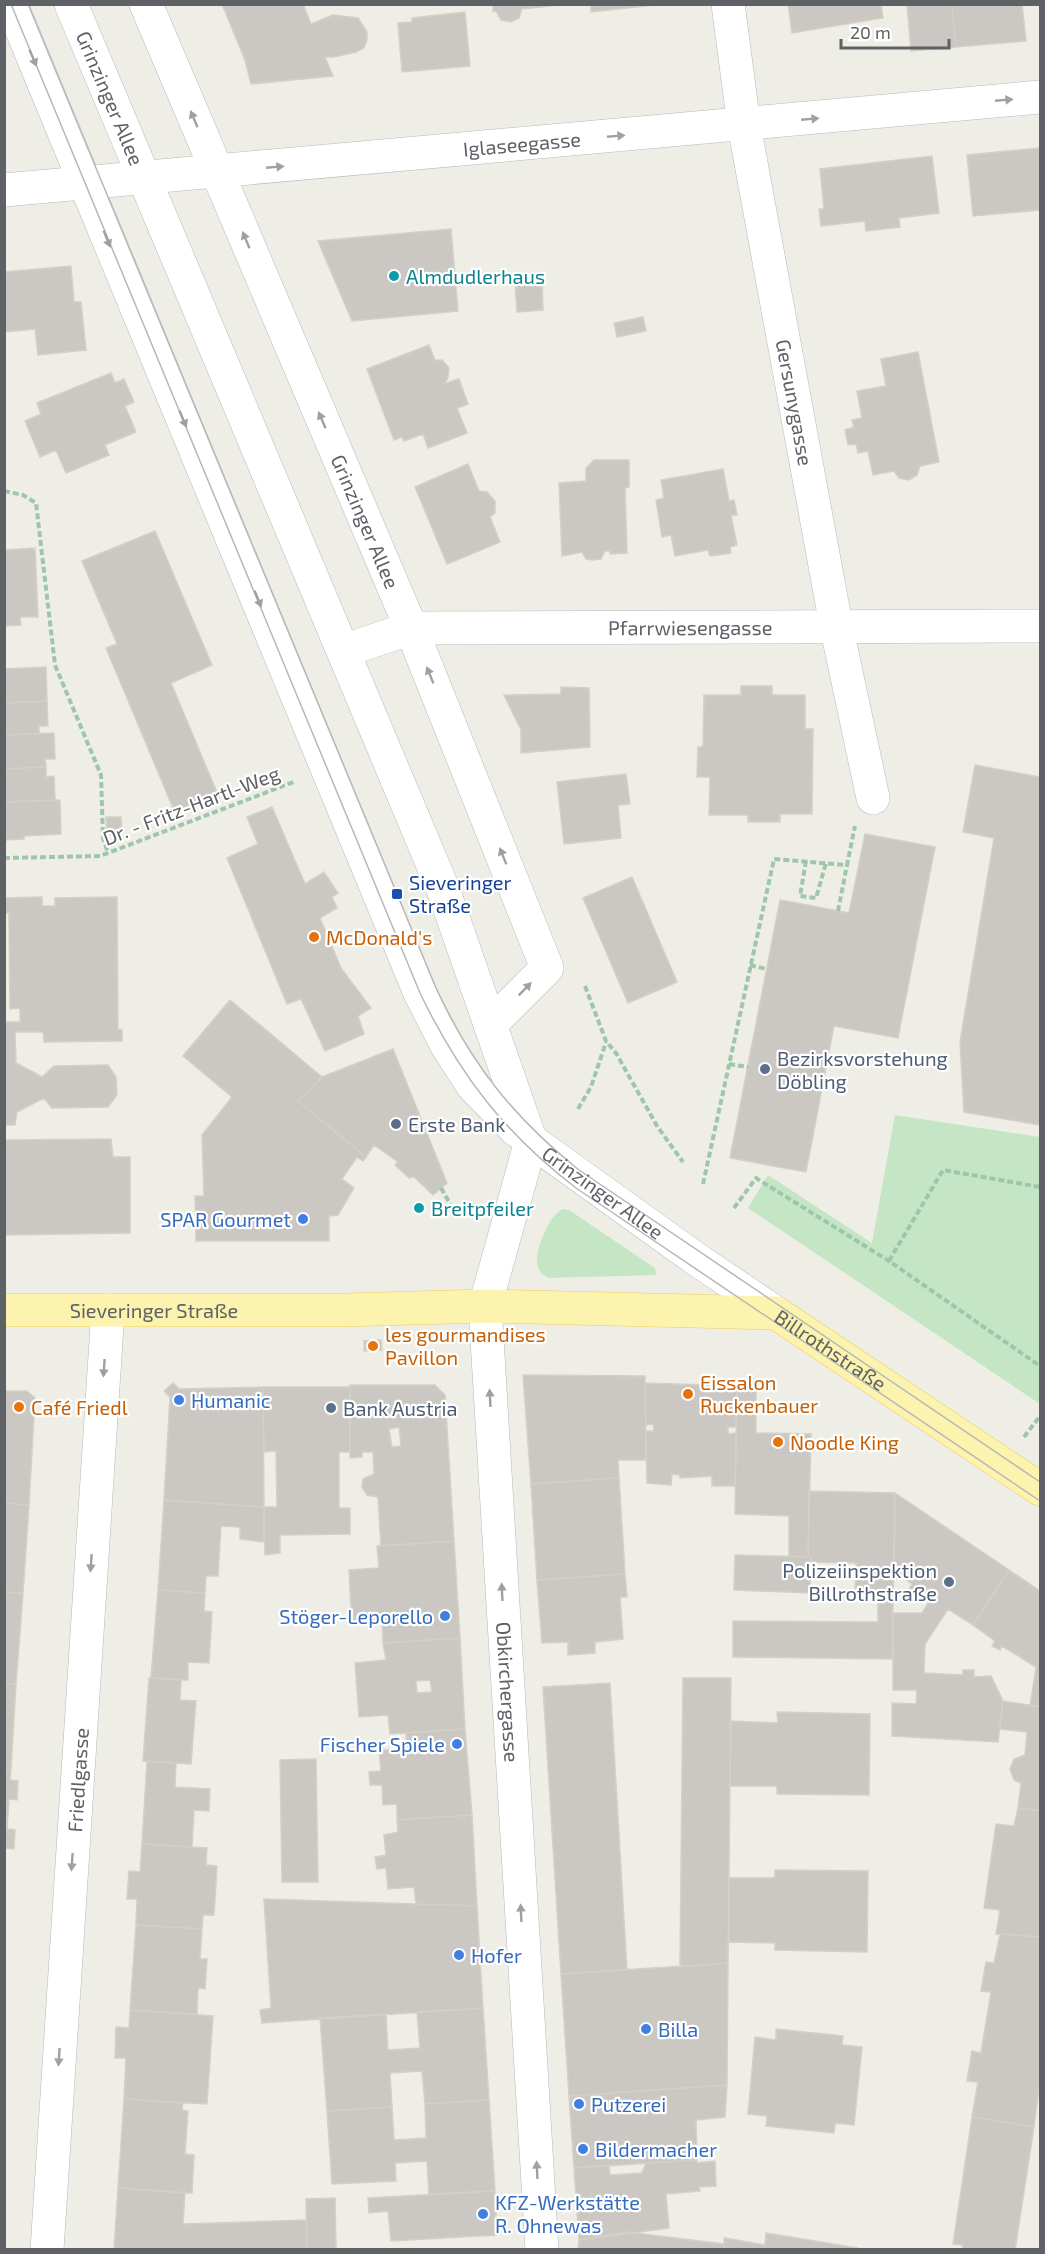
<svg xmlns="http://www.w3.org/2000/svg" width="1045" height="2254" font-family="'Exo 2',sans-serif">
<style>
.green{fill:#c4e6c5}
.building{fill:#cbc8c3;stroke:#d4d0c5;stroke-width:1.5;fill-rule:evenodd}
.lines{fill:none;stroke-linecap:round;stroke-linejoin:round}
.minor-casing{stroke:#b6b8bc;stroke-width:34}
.major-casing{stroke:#edcc61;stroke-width:34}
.path{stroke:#9dc6ab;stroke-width:4;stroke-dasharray:6 3;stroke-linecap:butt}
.minor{stroke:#fff;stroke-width:33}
.major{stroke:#fcf3ae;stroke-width:33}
.tram{stroke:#b6b7b7;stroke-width:1.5}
.oneway{fill:#9ea0a3}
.culture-dot{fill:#0f9aa8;stroke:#fff;stroke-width:2}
.transit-dot{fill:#1a4fb4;stroke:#fff;stroke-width:2}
.food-dot{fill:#e8710a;stroke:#fff;stroke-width:2}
.service-dot{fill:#5c6f8a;stroke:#fff;stroke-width:2}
.shop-dot{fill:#3f7fe0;stroke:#fff;stroke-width:2}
.labels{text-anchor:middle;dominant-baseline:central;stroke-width:4.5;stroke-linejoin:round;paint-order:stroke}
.street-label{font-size:20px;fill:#5e6166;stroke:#fff}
.culture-label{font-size:20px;fill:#0d838f;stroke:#fff;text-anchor:start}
.transit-label{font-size:20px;fill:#164399;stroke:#fff;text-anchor:start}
.food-label{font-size:20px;fill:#c56008;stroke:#fff;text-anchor:start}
.service-label{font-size:20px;fill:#4e5e75;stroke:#fff;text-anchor:start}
.shop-label{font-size:20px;fill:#366cbe;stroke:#fff;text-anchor:start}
</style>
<rect width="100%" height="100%" fill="#efeee6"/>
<path class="green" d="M895,1115L1040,1137V1404L748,1208L768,1175L872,1243Z
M563,1209L569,1210L655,1268L656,1275L549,1278C543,1275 538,1271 537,1264C535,1250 550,1213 563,1209Z"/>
<path class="building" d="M222,4H303L311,24L333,15L358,18L367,32V40L364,48L356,52L334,57H325L333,76L251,84L245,60Z
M493,4H558V5L522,9L519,18L511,22L501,20L496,11L493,12Z
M591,4H654V5L591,12Z
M788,4H881L883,18L792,33Z
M907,4H952L956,47L911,51Z
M952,4H1022L1026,41L956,47Z
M465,12L470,66L402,72L398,23L412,22V18Z
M1040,148V210L973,216L967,155Z
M932,156L939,213L899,218L900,227L866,231L865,221L821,226L819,209H824L820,169Z
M451,229L458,311L352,321L318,241Z
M71,266L74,302H81L86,350L38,355L35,329L4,332V272Z
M542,281L543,310L517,312L515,282Z
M643,317L646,331L617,337L614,323Z
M429,345L435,360H442L449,368L448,378L444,384L459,379L468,404L457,408L467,433L428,448L423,434L404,441L402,437L394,440L367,369Z
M918,352L939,462L920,466L917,475L909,480L899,478L894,471L873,475L868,451L858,453L856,444L848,445L845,430L854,427L852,420L862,418L857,391L886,386L881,359Z
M111,373L115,383L124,379L134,402L125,406L136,432L105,445L109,455L66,473L56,450L40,457L25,421L41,414L37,403Z
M594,460H629V487L625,488L627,553L610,554V551H605L601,559L593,560L586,559L582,552L562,556L559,483L586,481V468Z
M468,464L479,491L487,492L495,501V513L490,517L500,542L447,564L415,487Z
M723,469L729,501L734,500L737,515H731L737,545L730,547L731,553L710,556L708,550L675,556L671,535L662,537L656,500L664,498L661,480Z
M155,531L212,665L171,683L219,797L176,815L106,648L117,644L82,561Z
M35,548L38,617H20L21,625L4,626V550Z
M46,667L47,701L4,703V669Z
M741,686H772V695H805V729H813L812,814H780V822H748V815H709L710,777H697L698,747H703L704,695H741Z
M561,687L589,688L590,747L521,753V730L504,695L561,694Z
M47,701L48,726H39V734L4,735V703Z
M54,733L55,759H45L46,767L4,769V735Z
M975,765L1040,777V1125L964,1112L960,1042L994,838L963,832Z
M46,767V777L54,776L55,800L4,802V769Z
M626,774L630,804L618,805L621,838L564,844L557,782Z
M60,800L61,834L24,836V839L4,840V802Z
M272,807L305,884L324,872L338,893L332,897L337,908L320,918L341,968L371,1008L358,1016L364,1034L325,1051L301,999L287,1004L227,858L258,844L247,817Z
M106,817H121L122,833L107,834Z
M865,834L935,847L898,1038L834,1026L806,1172L730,1158L780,900L849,913Z
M632,877L677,982L628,1003L583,898Z
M42,897V906H55V898L117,897L118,1029L122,1030V1041L44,1042L43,1032H15L16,1063L42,1077L54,1066L108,1065L116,1077L117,1095L108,1107L52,1108L44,1098L17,1112L15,1125H4V1022H20V1008L10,1009L9,913H4V898Z
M230,1000L322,1077L298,1101L366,1157L363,1161L357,1157L342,1179L354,1188L338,1215L329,1216V1241H196L195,1196H204L202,1135L232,1097L183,1056Z
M393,1049L447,1183L433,1195L414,1177L409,1178L395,1165L398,1162L374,1145L366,1157L298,1101L322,1077Z
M111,1139L113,1157H130V1233L4,1235V1140Z
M381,1340L382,1350L364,1351V1341Z
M523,1375L645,1376L646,1460H618L619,1478L531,1484Z
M173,1383L179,1389L263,1387L264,1507L164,1500L170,1397L164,1391Z
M645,1383L737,1386L736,1427H728V1434L736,1433L735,1486H712V1476L680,1478V1475L672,1474L671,1485L647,1483L646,1431H654L653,1424L646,1425Z
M350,1385H435L445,1395L454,1541L381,1546L378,1497L367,1495L362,1487L363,1479L374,1474L373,1452H362V1457L350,1458ZM399,1427L401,1446L392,1447L389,1429Z
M737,1386H756V1433L811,1434L808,1557L789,1556V1516L735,1514Z
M263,1387H350V1452H339V1508H350V1534L280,1535V1553L265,1555L264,1507H277L276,1451L264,1452Z
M4,1391H27L35,1398L29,1505L4,1503Z
M619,1478L625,1574L537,1580L531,1484Z
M809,1491L895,1493L892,1659L733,1657V1621L878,1622V1593L855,1592L856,1563L811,1562V1557H808Z
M895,1493L1009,1570L973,1625L948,1609L925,1644L924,1673L963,1675V1670H974V1677L991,1676L1003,1701L998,1742L892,1736V1703L916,1704L917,1690H893V1613H922L932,1597L921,1590L917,1596L908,1591L912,1584L904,1578L894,1579Z
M164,1500L264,1507V1542L240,1539V1527L221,1526L218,1576H206L205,1593L158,1590Z
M4,1503L29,1505L23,1593L4,1592Z
M454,1541L460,1638L383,1643L382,1622L352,1625L349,1570L379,1568L377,1546Z
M735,1555L811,1557L810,1593L734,1590Z
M1009,1570L1040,1591V1707L1030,1706L1036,1667L1002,1646L1000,1650L992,1646L995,1641L973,1625Z
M625,1574L627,1597H620L623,1639L595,1642V1653L568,1655V1642L542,1643L537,1580Z
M158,1590L205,1593L204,1611L212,1612L209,1663L188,1662V1680L151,1678Z
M4,1592L23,1593L16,1684L4,1683Z
M460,1638L465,1729L390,1734L388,1715L359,1717L355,1663L386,1660L383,1643ZM430,1680L432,1692L417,1693L416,1681Z
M149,1678L181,1680L180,1700L196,1701L191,1764L143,1761Z
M683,1678H731L728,1963L680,1967Z
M4,1683L16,1684L11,1769H4Z
M610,1683L627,1970L561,1974L543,1687Z
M1003,1701L1040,1707V1811L1018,1808L1021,1783L1014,1780L1010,1769L1014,1759L1025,1755L1027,1732L1000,1729Z
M777,1712L870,1714L869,1795L777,1794V1786H730L731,1721L778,1723Z
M465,1729L472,1815L397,1820V1804L383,1805L382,1785H370L369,1772L381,1771L379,1750L407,1749L406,1733Z
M316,1759L318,1882H282L280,1760Z
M147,1761L176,1763L175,1787L210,1789L209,1811L194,1810L192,1847L142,1844Z
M4,1769H11L10,1780L18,1781L17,1800L9,1799L7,1829L15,1830L14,1849L5,1848L4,1854Z
M1018,1808L1040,1811V1937L996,1934L1000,1910L984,1908L996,1824L1014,1826Z
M472,1815L477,1906L416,1904L414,1887L388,1889L386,1868L377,1869L375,1857L386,1855L384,1835L398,1832L397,1820Z
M142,1844L207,1848L206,1865L217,1866L214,1915H203L202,1929L136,1925L137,1899H127L129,1871L140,1872Z
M775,1870L868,1871L867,1952L775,1950V1943L729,1942V1878H775Z
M264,1899L477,1906L483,2008L262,2023L260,2010L271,2008Z
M136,1925L202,1929L200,1959H207L205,1989L198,1988L197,2014L130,2010Z
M1000,1934L1040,1937V2080L1034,2127L972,2117L978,2082L967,2081L972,2051L981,2053L991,1992L981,1991L986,1962L994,1963Z
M728,1963L727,2085L569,2096L561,1974Z
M483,2008L489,2100L425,2104L422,2071L390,2073L392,2107L327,2111L320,2018L386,2014L388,2050L420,2048L417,2012Z
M130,2010L213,2016L207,2104L124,2099L126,2058H115L116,2027L129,2028Z
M776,2029L843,2036L842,2045L862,2047L854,2125L835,2123L834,2133L766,2126L767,2116L748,2114L755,2037L776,2040Z
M727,2085L725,2117L696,2120L697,2160L574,2168L569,2096Z
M124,2099L183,2103L182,2110L188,2111L185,2154L194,2155L192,2193L118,2188Z
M489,2100L495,2191L429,2194L427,2161L395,2163L396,2181L332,2184L327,2111L392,2107L394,2140L426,2138L425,2104Z
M972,2117L1034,2127L1015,2250H962L963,2245L953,2244Z
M697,2160V2163L715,2161L716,2186L699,2187L700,2191L666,2194L669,2228L579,2240L574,2168L609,2165L610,2175L642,2173L646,2163Z
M118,2188L185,2193L183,2224L306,2220L307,2250H114Z
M495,2191L497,2235L391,2241L388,2211L369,2213L368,2198Z
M335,2198L336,2250H307L306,2199Z
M627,2232L724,2244V2250H578L579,2240Z
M766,2233L858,2248L857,2250H724V2238L765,2245Z"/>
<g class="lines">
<g class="minor-casing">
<g id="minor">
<path id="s1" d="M11,4L420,993L446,1044L473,1086L515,1129L696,1259L776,1313"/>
<path id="s2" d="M71,4L443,889L530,1139"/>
<path id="s3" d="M146,4L411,628L547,968L490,1025"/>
<path id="s4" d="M728,4L744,125L836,625L873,798"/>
<path id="s5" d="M4,190L1040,97"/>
<path id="s6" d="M343,651L411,628L1040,626"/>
<path id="s7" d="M531,1141L485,1306L542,2250"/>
<path id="s8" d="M47,2250L108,1310"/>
</g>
</g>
<g class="major-casing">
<g id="major">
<path id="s9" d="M4,1310H344L485,1306L776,1313L1040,1489"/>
</g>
</g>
<path class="path" d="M4,491L23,495L36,503L55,665L101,775L103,838L108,853
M4,858L100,856L296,781
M806,861L800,896L816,898L826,863
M838,911L847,865
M750,965L766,969
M585,986L606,1041L616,1053L657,1126L683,1162
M729,1064L748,1067
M578,1109L591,1087L606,1042
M703,1184L774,859L847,865L855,826
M441,1188L453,1209
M734,1208L756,1178L889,1261L1040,1366
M889,1261L943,1170L1040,1187
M1024,1437L1040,1416"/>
<use href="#minor" class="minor"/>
<use href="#major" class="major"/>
<path class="tram" d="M11,4L420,993C459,1074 504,1133 576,1188L1040,1501
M28,4L436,988C471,1064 514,1118 579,1170L1040,1482"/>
</g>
<defs><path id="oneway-solid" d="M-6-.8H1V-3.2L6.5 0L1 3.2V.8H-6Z" transform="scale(1.5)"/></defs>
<g class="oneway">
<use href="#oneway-solid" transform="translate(33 58) rotate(67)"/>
<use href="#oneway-solid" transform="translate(1004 100) rotate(-5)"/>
<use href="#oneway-solid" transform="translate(194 119) rotate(-113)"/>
<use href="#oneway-solid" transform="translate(810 119) rotate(-5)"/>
<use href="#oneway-solid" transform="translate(616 136) rotate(-5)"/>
<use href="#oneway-solid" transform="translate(275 167) rotate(-5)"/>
<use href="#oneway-solid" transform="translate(107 239) rotate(68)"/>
<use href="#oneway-solid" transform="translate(246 240) rotate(-113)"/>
<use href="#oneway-solid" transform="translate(183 419) rotate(67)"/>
<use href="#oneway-solid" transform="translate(322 420) rotate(-113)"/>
<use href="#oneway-solid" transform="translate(258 599) rotate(68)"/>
<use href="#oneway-solid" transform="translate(430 675) rotate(-112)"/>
<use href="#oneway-solid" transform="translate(503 856) rotate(-112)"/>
<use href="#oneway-solid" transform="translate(525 989) rotate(-45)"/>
<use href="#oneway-solid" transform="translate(104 1368) rotate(94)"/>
<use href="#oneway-solid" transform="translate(490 1398) rotate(-93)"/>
<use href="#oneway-solid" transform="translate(91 1563) rotate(94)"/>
<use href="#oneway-solid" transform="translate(502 1592) rotate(-93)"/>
<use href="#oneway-solid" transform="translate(72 1862) rotate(94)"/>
<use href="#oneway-solid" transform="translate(521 1913) rotate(-93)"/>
<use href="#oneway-solid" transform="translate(59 2057) rotate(94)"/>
<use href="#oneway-solid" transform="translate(537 2170) rotate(-93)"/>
</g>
<g class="culture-dot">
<circle cx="394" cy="276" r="6"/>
<circle cx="419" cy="1208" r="6"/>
</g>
<rect class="transit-dot" x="391" y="888" width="12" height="12" rx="3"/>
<g class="food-dot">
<circle cx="314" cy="937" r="6"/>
<circle cx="373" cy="1346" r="6"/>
<circle cx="688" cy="1394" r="6"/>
<circle cx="19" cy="1407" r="6"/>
<circle cx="778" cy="1442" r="6"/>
</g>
<g class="service-dot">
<circle cx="765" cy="1069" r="6"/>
<circle cx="396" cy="1124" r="6"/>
<circle cx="331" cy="1408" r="6"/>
<circle cx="949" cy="1582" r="6"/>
</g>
<g class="shop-dot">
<circle cx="303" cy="1219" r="6"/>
<circle cx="179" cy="1400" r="6"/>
<circle cx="445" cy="1616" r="6"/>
<circle cx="457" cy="1744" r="6"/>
<circle cx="459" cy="1955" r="6"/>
<circle cx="646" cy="2029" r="6"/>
<circle cx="579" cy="2104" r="6"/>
<circle cx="583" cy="2149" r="6"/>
<circle cx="483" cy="2214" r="6"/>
</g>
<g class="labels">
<g class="street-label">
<text stroke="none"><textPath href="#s2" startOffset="102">Grinzinger Allee</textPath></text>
<text stroke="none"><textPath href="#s5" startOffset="520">Iglaseegasse</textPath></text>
<text stroke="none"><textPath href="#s4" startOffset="404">Gersunygasse</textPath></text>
<text stroke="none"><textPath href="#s3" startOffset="562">Grinzinger Allee</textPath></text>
<text stroke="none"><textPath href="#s6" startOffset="351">Pfarrwiesengasse</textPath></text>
<text transform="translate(191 805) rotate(-21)">Dr. - Fritz-Hartl-Weg</text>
<text stroke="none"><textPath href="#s1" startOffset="1346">Grinzinger Allee</textPath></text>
<text stroke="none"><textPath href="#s9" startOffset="150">Sieveringer Straße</textPath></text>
<text stroke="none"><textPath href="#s9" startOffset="838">Billrothstraße</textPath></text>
<text stroke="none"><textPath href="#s7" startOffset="558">Obkirchergasse</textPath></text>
<text stroke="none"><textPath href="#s8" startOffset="471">Friedlgasse</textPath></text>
</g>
<g class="culture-label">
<text x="406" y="276">Almdudlerhaus</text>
<text x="431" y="1208">Breitpfeiler</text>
</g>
<g class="transit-label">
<text x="409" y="882">Sieveringer<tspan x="409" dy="23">Straße</tspan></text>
</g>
<g class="food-label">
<text x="326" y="937">McDonald's</text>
<text x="385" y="1334">les gourmandises<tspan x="385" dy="23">Pavillon</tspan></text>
<text x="700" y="1382">Eissalon<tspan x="700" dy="23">Ruckenbauer</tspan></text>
<text x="31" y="1407">Café Friedl</text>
<text x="790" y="1442">Noodle King</text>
</g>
<g class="service-label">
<text x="777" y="1058">Bezirksvorstehung<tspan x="777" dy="23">Döbling</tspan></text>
<text x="408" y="1124">Erste Bank</text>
<text x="343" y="1408">Bank Austria</text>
<text x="937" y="1570" text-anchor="end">Polizeiinspektion<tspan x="937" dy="23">Billrothstraße</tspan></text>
</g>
<g class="shop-label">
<text x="291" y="1219" text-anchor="end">SPAR Gourmet</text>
<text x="191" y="1400">Humanic</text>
<text x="433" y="1616" text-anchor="end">Stöger-Leporello</text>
<text x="445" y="1744" text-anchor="end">Fischer Spiele</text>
<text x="471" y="1955">Hofer</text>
<text x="658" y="2029">Billa</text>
<text x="591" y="2104">Putzerei</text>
<text x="595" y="2149">Bildermacher</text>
<text x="495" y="2202">KFZ-Werkstätte<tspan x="495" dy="23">R. Ohnewas</tspan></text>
</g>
</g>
<rect width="1045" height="2254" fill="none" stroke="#5e6166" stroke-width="12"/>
<path d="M841 39v9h108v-9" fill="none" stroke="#5e6166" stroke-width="3"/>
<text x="850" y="39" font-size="18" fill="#5e6166" stroke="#ffffff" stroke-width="4.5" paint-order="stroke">20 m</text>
</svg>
